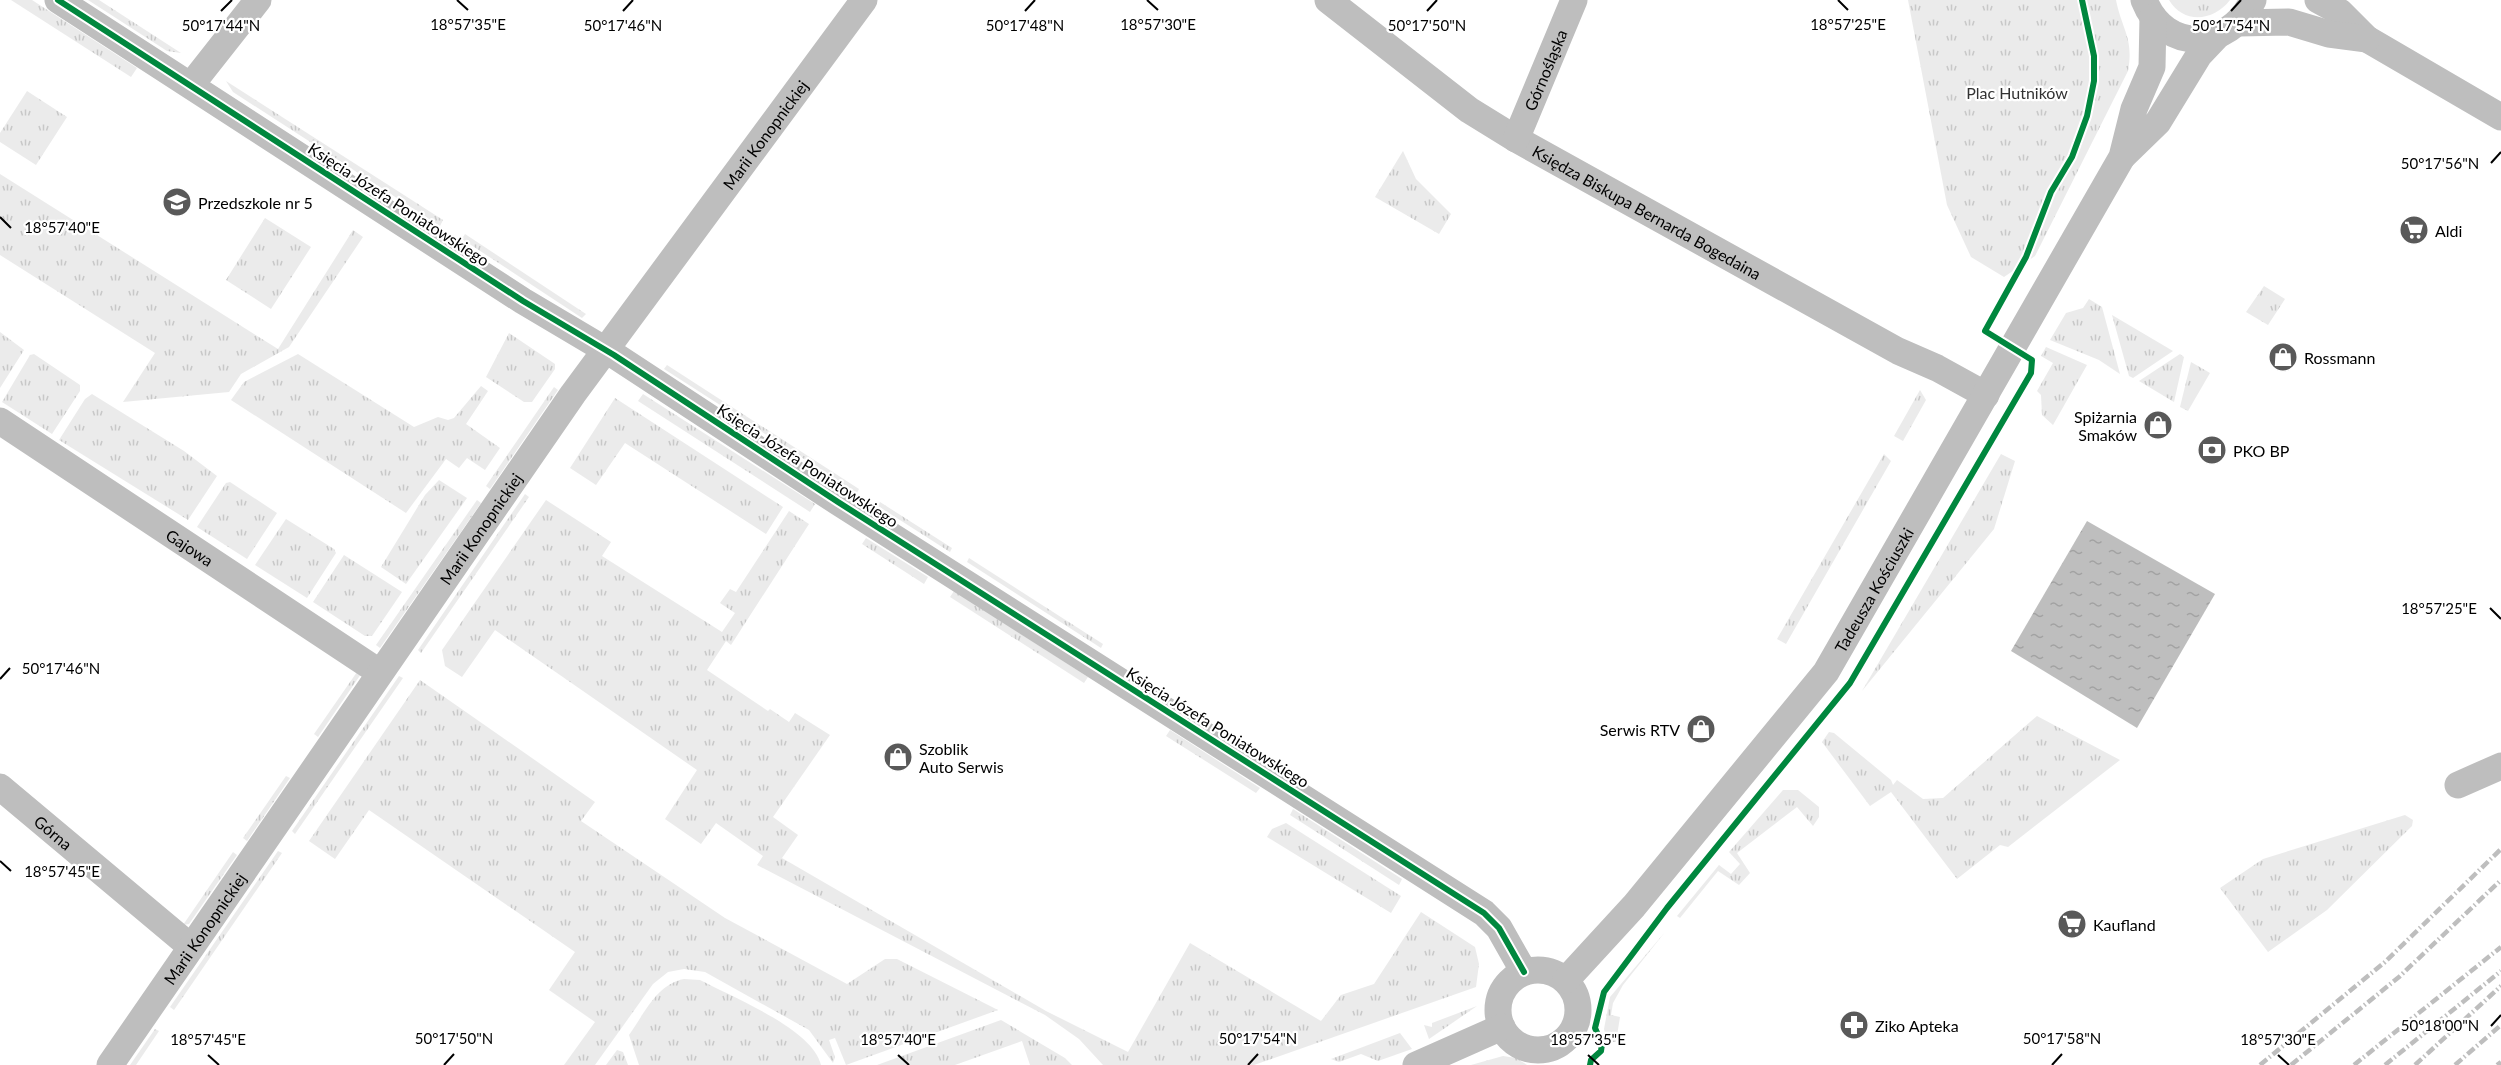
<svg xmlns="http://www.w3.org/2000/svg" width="2501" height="1065" font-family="Lato,sans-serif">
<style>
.grass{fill:url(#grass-tufts)}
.water{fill:url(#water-ripples)}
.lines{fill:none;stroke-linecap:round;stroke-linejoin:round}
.minor{stroke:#bebebe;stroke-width:27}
.rail{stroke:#bebebe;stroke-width:4.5;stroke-dasharray:9 3 1.5 3;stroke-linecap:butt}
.cycleway-casing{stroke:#fff;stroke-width:10}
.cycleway{stroke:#00873e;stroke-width:6}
.ticks{fill:none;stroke:#000;stroke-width:2}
.labels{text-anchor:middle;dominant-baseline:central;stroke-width:4.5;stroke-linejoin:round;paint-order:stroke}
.street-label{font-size:16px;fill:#000;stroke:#fff}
.park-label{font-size:16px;fill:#323232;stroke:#fff}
.poi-label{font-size:16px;fill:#000;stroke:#fff;text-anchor:start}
.ticks-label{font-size:15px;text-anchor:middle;fill:#000;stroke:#fff;stroke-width:4.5;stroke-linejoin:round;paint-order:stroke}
</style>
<defs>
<pattern id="grass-tufts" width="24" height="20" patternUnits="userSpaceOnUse" patternTransform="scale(1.5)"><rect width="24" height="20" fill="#ebebeb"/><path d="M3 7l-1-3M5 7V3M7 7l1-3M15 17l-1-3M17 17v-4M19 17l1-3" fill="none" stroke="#c8c8c8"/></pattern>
<pattern id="water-ripples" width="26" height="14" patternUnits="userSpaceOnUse" patternTransform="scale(1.5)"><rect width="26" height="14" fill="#bebebe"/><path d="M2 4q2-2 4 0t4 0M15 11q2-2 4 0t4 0" fill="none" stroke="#a2a2a2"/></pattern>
</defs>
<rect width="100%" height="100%" fill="#fff"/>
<path class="grass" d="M11,0H32L137,68L131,77Z
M88,0H99L181,53L167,51Z
M1908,0H2116C2122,30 2134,38 2128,71L2035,256L2004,277L1971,257L1947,205Z
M2169,0H2230C2214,21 2184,25 2169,0Z
M226,81L443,220L440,226L233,92Z
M27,91L67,117L36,165L0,142V133Z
M1403,151L1416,179L1451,214L1439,234L1375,197Z
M0,174L278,349L353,230L363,237L289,347L241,374L229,392L123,402L155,353L0,255Z
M265,218L311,247L271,309L226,280Z
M465,234L586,314L582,318L462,239Z
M2264,286L2285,299L2268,325L2246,312Z
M2089,299L2102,307L2120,374L2099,360L2050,340L2066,313L2083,308Z
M2112,315L2173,351L2133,378L2129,376Z
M0,332L24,350L0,388Z
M509,333L555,364V369L532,402H524L486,377Z
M2046,347L2087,365L2053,425L2042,415L2041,395L2037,391L2053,363L2041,356Z
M34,354L80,385V391L52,434L2,402L30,355Z
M298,354L414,427L438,417L448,420L454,418L481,386L488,391L466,424L500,448L485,470L467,458L459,468L446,459L406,513L231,400L244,382Z
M2180,354L2184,357L2174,402L2139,381Z
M2191,362L2210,373L2188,411L2180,407Z
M667,365L859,489L857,493L664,369Z
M554,387L558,390L490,489L486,486Z
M1920,390L1926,400L1903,441L1894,436Z
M92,394L184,451L217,476L188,520L59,440L85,399Z
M643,394L815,504L810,512L638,401Z
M615,398L783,507L766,534L625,443L596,485L570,468Z
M1884,454L1891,461L1786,644L1777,639Z
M2001,454L2015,461L1994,529L1862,691Z
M439,480L467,498L406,584L381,567L425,495Z
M230,482L277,513L247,559L197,527L226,483Z
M525,494L529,497L421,653L418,650Z
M477,500L481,503L380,648L376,645Z
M546,500L611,542L602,556L722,632L735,613L720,603L730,589L736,592L789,511L809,524L731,645L726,641L707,670L768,711L770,709L789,722L795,713L830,735L773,817L798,835L782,858L1046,1011L1128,1052L1190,943L1321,1021L1341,995L1374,984L1421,912L1475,947L1479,964L1476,987L1254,1065H1103L1079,1039L1045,1015L757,865L763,856L716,823L701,844L665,819L697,770L495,630L462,677L445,666L442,650Z
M880,502L952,548L950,552L878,506Z
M286,519L334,549L336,553L307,598L255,565Z
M866,538L928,577L924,584L862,544Z
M344,555L402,592L372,636H365L313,602Z
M969,558L1103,644L1101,648L967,562Z
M954,591L1088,677L1084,683L950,597Z
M357,672L361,674L318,737L314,734Z
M399,676L403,678L295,834L292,831Z
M420,680L595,802L581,821L725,918L847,984L885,959H897L998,1010L846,1065L835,1038L829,1040L835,1057L833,1063L809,1030L705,972L684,969L668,972L653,984L595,1065H564L595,1022L549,990L575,952L369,810L335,859L309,841Z
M2037,716L2120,760L2008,847L2000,845L1957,879L1891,792L1870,806L1822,742L1829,732L1834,733L1891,780L1893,785L1897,780L1923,799L1943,798Z
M1170,730L1260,788L1256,793L1166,736Z
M286,776L290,778L247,841L243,838Z
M1783,790H1798L1819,807V817L1813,826L1797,807L1737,853L1750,873L1739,885L1718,871L1680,918L1677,916L1719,865L1731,874L1740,864L1729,852Z
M1293,809L1402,879L1399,885L1290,815Z
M2405,815L2413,820L2412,826L2327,910L2268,952L2220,888L2263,859Z
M1286,823L1401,896L1391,913L1267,837L1272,829Z
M278,851L282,853L174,1010L170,1007Z
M233,852L237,855L189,924L183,925Z
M1665,932L1623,985L1613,1003L1611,1015L1620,1017L1616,1042H1607L1604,1029L1610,997Z
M684,979L700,980C732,997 813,1029 821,1065H639L629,1035C644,1014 657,984 684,979Z
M1477,1006L1429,1039L1424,1025L1432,1027V1023Z
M1001,1020L1065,1058L1072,1065H1030L1022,1041L955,1065H877Z
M155,1029L159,1031L136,1065H130Z
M1400,1033L1412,1049L1378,1061L1361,1054L1339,1062L1331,1059Z
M617,1050L623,1052L628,1065H606Z
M1503,1056L1516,1058L1527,1065H1471Z"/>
<path class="water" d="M2087,521L2215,594L2137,728L2011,651Z"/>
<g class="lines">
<g class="minor">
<path d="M58,0L523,301L614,355L838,502L1484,913L1499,928L1524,972"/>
<path id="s1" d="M1328,0L1469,110L1516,139L1898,351L1937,368L1986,395"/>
<path d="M2144,0C2165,54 2230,50 2253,0"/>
<path d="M2318,0L2340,12L2367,39L2501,117"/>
<path d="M2238,23L2289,22L2329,34L2367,39"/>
<path d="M191,85L258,0"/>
<path id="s2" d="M1516,139L1574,0"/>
<path d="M2123,156L2158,122L2199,55L2217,36"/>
<path id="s3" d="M0,421L379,672"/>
<path d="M2458,785L2501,766"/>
<path id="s4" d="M0,787L191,947"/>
<circle cx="1538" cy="1010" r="40"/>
<path id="s5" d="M1566,980L1634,906L1826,672L2122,157L2134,109L2152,67L2153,17"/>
<path id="s6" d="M110,1065L573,394L864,0"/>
<path d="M1416,1065L1502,1027"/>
</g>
<path class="rail" d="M2260,1065L2385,962L2501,849
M2291,1065L2399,977L2501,880
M2354,1065L2501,947
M2385,1065L2501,971
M2415,1065L2501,986
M2455,1065L2501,1025
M2497,1065L2501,1062"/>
<g class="cycleway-casing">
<path id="cycleway" d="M58,0L523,301L614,355L838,502L1484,913L1499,928L1524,972
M1590,1065L1591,1060L1601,1051L1602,1044L1595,1028L1604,992L1667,908L1850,683L2031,373L2032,360L1985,331L2026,257L2051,192L2072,157L2087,116L2094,81V56L2082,0"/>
</g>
<use href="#cycleway" class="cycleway"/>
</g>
<path class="ticks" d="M457,0L468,10M1147,0L1158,10M1838,0L1848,10M221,11L232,0M623,11L633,0M1025,11L1035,0M1427,11L1437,0M2231,11L2241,0M2491,163L2501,152M0,217L11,228M2490,608L2501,619M0,679L10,668M0,861L11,871M2491,1026L2501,1015M208,1055L219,1065M898,1055L909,1065M1588,1055L1599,1065M2278,1055L2289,1065M444,1065L454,1054M1248,1065L1258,1054M2052,1065L2062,1054"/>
<defs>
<g id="school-disc" transform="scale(1.5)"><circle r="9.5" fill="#595959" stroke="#fff"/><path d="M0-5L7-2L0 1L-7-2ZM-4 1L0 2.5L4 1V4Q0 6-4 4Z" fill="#fff"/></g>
<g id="supermarket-disc" transform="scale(1.5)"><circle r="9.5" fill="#595959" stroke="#fff"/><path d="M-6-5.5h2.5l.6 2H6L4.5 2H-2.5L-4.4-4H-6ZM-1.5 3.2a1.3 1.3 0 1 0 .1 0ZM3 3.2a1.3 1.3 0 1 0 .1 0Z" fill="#fff"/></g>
<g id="shop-disc" transform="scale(1.5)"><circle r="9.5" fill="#595959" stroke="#fff"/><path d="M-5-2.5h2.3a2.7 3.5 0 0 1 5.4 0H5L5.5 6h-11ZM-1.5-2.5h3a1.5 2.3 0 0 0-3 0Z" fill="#fff"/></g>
<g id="bank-disc" transform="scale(1.5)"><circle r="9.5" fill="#595959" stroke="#fff"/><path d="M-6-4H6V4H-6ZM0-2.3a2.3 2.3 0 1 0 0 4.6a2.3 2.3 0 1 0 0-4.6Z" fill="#fff"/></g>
<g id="pharmacy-disc" transform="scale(1.5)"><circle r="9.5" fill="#595959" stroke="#fff"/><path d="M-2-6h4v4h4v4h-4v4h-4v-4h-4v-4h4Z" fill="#fff"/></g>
</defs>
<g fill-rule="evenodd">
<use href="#school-disc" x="177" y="202"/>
<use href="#supermarket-disc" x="2414" y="230"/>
<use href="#shop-disc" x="2283" y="357"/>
<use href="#shop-disc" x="2158" y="425"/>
<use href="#bank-disc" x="2212" y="450"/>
<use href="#shop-disc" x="1701" y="729"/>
<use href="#shop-disc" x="898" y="757"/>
<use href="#supermarket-disc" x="2072" y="924"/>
<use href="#pharmacy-disc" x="1854" y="1025"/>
</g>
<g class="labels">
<g class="street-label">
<text stroke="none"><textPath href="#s2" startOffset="75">Górnośląska</textPath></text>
<text stroke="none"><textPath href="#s6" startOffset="1138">Marii Konopnickiej</textPath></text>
<text transform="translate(399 204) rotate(33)">Księcia Józefa Poniatowskiego</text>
<text stroke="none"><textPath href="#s1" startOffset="384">Księdza Biskupa Bernarda Bogedaina</textPath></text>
<text transform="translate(808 465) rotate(33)">Księcia Józefa Poniatowskiego</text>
<text stroke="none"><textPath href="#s6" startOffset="652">Marii Konopnickiej</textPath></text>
<text stroke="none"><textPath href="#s3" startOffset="228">Gajowa</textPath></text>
<text stroke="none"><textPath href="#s5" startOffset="498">Tadeusza Kościuszki</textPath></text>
<text transform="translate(1218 727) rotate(32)">Księcia Józefa Poniatowskiego</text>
<text stroke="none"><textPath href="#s4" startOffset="70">Górna</textPath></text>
<text stroke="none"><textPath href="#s6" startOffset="166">Marii Konopnickiej</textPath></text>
</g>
<g class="park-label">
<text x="2017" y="92">Plac Hutników</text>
</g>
<g class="poi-label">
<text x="198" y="202">Przedszkole nr 5</text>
<text x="2435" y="230">Aldi</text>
<text x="2304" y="357">Rossmann</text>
<text x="2137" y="416" text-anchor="end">Spiżarnia<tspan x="2137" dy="18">Smaków</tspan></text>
<text x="2233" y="450">PKO BP</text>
<text x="1680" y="729" text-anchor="end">Serwis RTV</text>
<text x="919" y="748">Szoblik<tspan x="919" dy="18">Auto Serwis</tspan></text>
<text x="2093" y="924">Kaufland</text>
<text x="1875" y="1025">Ziko Apteka</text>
</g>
</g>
<g class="ticks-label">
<text x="468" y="30">18°57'35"E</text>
<text x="1158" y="30">18°57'30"E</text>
<text x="1848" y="30">18°57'25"E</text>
<text x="221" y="31">50°17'44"N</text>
<text x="623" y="31">50°17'46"N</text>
<text x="1025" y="31">50°17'48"N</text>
<text x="1427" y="31">50°17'50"N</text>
<text x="2231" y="31">50°17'54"N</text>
<text x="2440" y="169">50°17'56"N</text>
<text x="62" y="233">18°57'40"E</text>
<text x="2439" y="614">18°57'25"E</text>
<text x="61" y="674">50°17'46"N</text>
<text x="62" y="877">18°57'45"E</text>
<text x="2440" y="1031">50°18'00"N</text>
<text x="454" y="1044">50°17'50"N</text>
<text x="1258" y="1044">50°17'54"N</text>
<text x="2062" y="1044">50°17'58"N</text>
<text x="208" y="1045">18°57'45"E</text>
<text x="898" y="1045">18°57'40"E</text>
<text x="1588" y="1045">18°57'35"E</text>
<text x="2278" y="1045">18°57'30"E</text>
</g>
</svg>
